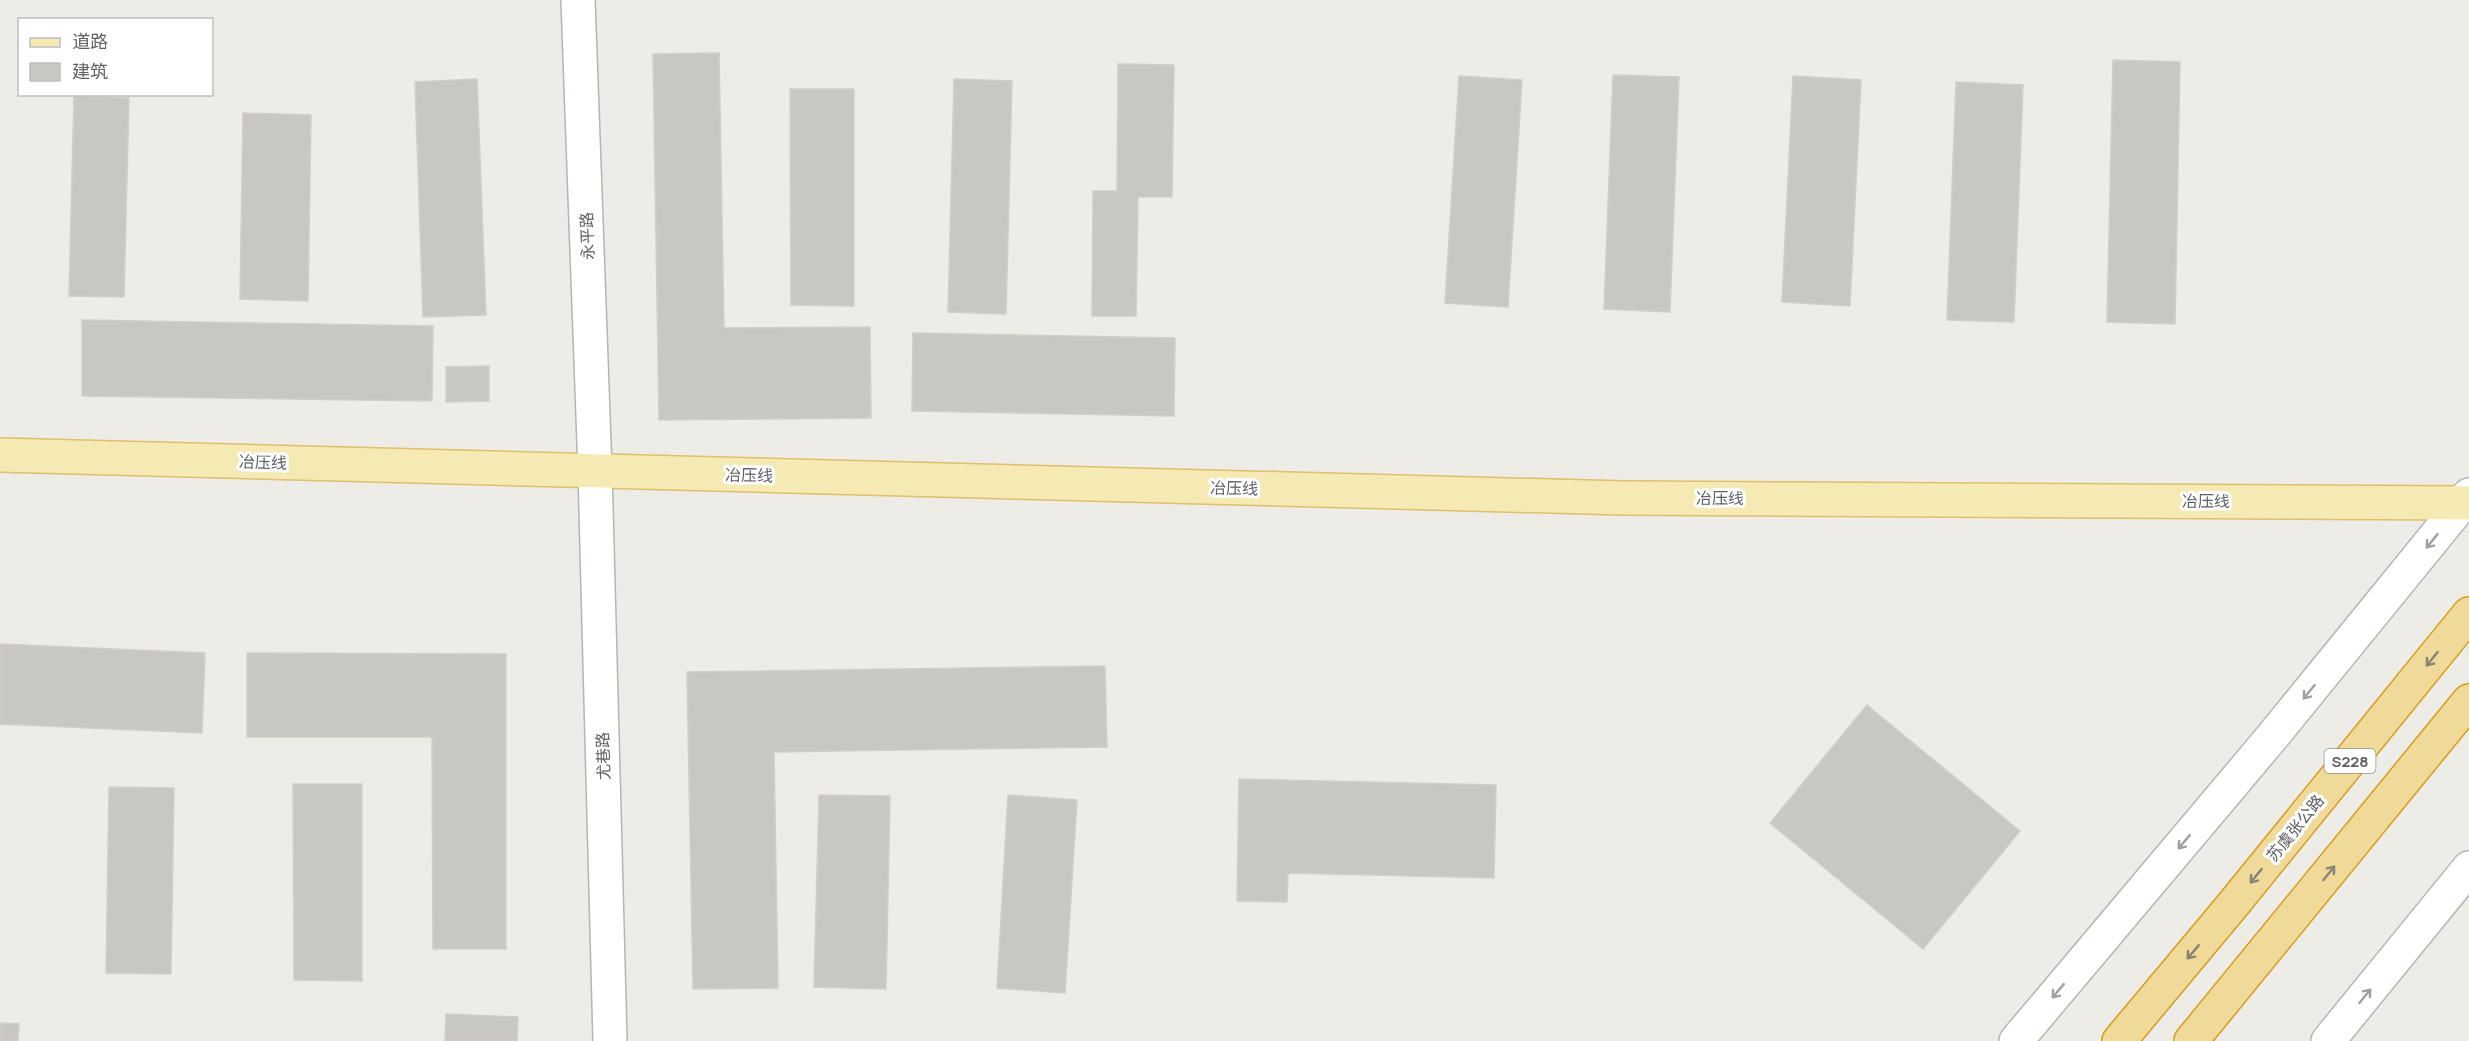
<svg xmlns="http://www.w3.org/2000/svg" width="2469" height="1041" font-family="Manrope,'Noto Sans SC',sans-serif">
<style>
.building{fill:#c9c7c2;stroke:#d2cec5;stroke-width:1.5}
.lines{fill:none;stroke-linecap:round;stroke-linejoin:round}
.minor-casing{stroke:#b3b5b9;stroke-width:36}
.major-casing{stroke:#e0bf6c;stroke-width:36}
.highway-casing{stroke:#d89c1c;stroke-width:36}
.minor{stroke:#fff;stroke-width:33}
.major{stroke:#f5eab3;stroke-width:33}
.highway{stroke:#f0da9a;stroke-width:33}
.oneway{stroke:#9ea0a2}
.oneway2{stroke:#898574}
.labels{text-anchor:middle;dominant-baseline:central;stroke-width:6;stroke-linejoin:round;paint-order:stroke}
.shield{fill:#fff;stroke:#8e9092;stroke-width:1.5}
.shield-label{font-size:15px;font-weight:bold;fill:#5d6064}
.street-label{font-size:16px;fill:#5d6064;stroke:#fff}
</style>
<rect width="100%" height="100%" fill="#eeece6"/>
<path class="building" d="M719,53L724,328L870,327L871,418L659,420L653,54Z
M2113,60L2180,62L2175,324L2107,322Z
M1118,64L1174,65L1172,197H1138L1136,316H1092L1093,191H1117Z
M1613,75L1679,77L1670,312L1604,309Z
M1459,76L1522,80L1508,307L1445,303Z
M1793,76L1861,80L1850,306L1782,302Z
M477,79L486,315L423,317L415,82Z
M954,79L1012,81L1006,314L948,312Z
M1956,82L2023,85L2014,322L1947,320Z
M790,89H854V306L791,305Z
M74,96L129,98L124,297L69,296Z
M243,113L311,115L308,301L240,299Z
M82,320L433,326L432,401L82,396Z
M913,333L1175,338L1174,416L912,411Z
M489,366V401L446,402V367Z
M0,644L205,653L202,733L0,724Z
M247,653L506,654V949H433L432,737H247Z
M1105,666L1107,747L774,752L778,988L693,989L687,672Z
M1867,705L2020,831L1923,949L1770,823Z
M1239,779L1496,785L1494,878L1288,873L1287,902L1237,901Z
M293,784H362V981L294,980Z
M109,787L174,788L171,974L106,973Z
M819,795L890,796L886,989L814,987Z
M1008,795L1077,800L1065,993L997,988Z
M446,1014L518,1017L517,1041H445Z
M0,1023L19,1024L18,1041H0Z"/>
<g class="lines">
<g class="minor-casing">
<path id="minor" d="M578,0L595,471L610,1041
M2016,1041L2272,737L2469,495
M2328,1041L2469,868"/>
</g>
<g class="major-casing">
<path id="major" d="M0,455L1624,498L2469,503"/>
</g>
<g class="highway-casing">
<path id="highway" d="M2119,1041L2231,907L2469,614
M2191,1041L2469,701"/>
</g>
<use href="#minor" class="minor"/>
<use href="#major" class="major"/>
<use href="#highway" class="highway"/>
</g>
<defs><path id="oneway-shaft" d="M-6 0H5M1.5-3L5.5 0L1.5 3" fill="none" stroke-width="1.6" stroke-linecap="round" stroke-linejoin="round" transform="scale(1.5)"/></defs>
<g class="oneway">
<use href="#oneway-shaft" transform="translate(2432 541) rotate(129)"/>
<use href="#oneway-shaft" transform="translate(2309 692) rotate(129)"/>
<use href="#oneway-shaft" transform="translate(2184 842) rotate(130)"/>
<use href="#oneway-shaft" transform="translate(2058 991) rotate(130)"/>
<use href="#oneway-shaft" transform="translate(2365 996) rotate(-51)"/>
</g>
<g class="oneway2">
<use href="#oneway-shaft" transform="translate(2432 659) rotate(129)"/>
<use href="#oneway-shaft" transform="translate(2329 873) rotate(-51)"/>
<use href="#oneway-shaft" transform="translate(2256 876) rotate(129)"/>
<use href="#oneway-shaft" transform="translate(2193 952) rotate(130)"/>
</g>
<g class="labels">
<rect class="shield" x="2324.5" y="749" width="51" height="24" rx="4.5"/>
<g class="shield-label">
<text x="2350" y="761">S228</text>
</g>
<g class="street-label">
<text transform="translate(587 236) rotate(-92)">永平路</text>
<text transform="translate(263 462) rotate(2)">冶压线</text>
<text transform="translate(749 475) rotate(1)">冶压线</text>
<text transform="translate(1234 488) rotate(1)">冶压线</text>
<text x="1720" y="498">冶压线</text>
<text x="2206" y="501">冶压线</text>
<text transform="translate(603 756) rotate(-92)">尤巷路</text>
<text transform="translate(2295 828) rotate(-51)">苏虞张公路</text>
</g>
</g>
<rect x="18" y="18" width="195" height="78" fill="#ffffff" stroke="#bebfc1" stroke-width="1.5"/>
<rect x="30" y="38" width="30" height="9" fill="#f5eab3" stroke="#bebfc1" stroke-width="1.5"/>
<text x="72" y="48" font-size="18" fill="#5d6064">道路</text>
<rect x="30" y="63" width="30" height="18" fill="#c9c7c2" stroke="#bebfc1" stroke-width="1.5"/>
<text x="72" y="78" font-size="18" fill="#5d6064">建筑</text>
</svg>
